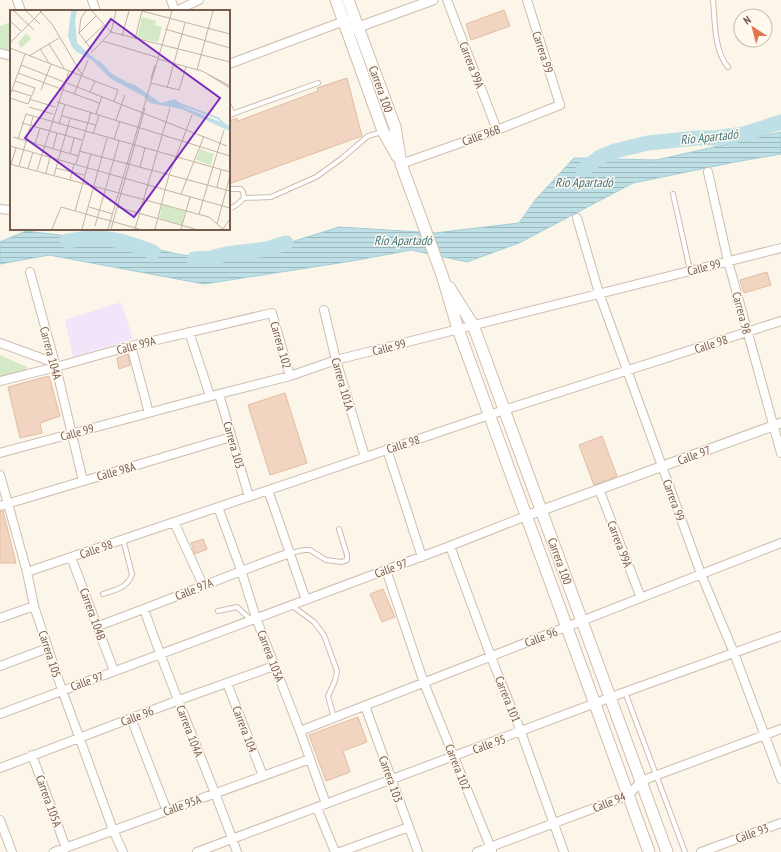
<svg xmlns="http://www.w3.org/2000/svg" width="781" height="852" font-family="'PT Sans Narrow',sans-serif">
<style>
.education{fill:#f2e5f9}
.park{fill:#d4eac7}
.water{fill:url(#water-rules);stroke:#a3ced7}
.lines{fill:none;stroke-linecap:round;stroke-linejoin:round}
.river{stroke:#bddfe5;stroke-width:15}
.building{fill:#f1d5c1;stroke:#e3bca2}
.service-casing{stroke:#cebdaf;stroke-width:6}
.minor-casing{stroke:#cebdaf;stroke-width:10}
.tertiary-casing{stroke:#cebdaf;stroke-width:11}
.secondary-casing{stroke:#d1beac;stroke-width:13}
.service{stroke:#fff;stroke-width:4}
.minor{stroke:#fff;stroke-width:8}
.tertiary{stroke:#fff;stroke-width:9}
.secondary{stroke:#fff;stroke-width:11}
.labels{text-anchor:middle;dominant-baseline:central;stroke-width:3;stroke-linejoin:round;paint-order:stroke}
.street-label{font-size:12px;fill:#765c4d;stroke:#fff9ef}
.water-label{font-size:13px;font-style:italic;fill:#437681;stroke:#fff9ef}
.inset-river{fill:none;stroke:#bddfe5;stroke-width:2}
.inset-road{fill:none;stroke:#c2b3a6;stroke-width:1}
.view{fill:#7b2cbf;fill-opacity:0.15;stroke:#7b2cbf;stroke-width:2}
.inset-edge{fill:none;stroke:#765c4d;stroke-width:2}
</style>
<defs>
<pattern id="water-rules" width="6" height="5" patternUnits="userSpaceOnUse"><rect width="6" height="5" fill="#bddfe5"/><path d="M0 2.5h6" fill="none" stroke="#9eb8bc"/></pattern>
</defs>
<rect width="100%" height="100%" fill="#fcf5e9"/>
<path class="education" d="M121,302L133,339L73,357L65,320Z"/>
<path class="park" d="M11,22V54L0,52V26Z
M0,355L27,367L26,371L0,378Z"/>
<path class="water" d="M781,132V154L735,162L633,183L519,243L467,262L411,250L352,261L204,284L49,255L0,264V242L26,231L134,244L182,255L234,260L339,227L435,233L519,223L536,199L574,158L656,160Z"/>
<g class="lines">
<path class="river" d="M583,170L600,157L615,151L648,143L697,138H714L744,134L781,122
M67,241C77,240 88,237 98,238C118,239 135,245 153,252
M194,259L211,258L226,254L267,249L286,243"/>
</g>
<path class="building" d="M504,10L510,26L471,40L466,24Z
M347,78L362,136L229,184V121L237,118L238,121L318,91L317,88Z
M767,272L771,285L744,293L740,280Z
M128,354L130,365L119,369L117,358Z
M49,376L60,416L40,423L42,433L20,438L8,387Z
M285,393L307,463L270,475L248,405Z
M602,436L617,476L594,485L579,445Z
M0,511H3L16,563H0Z
M203,539L207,549L195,554L191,543Z
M383,589L395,617L382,622L370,594Z
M358,717L367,742L343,751L350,772L326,781L309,735Z"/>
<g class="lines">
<g class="service-casing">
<path id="service" d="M713,0C715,21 714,51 728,67
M229,106L233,114
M229,115L318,83
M229,189H241L243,192L244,198C240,202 235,208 229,208
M673,194L690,270
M244,198L271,197L316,177L341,159L368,136L382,132
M290,553L304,550H310L326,560L342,562L347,560V555L339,529
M103,594C115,590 128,588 132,574L123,539
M291,605L314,622L324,635L337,671L335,681L328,696L334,718
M218,611L237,607L251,620
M625,692L685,852"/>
</g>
<g class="minor-casing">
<path id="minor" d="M17,0L21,11
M92,0L96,11
M171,0L175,11
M447,0L497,130
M176,11L199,0
M0,53L11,56
M229,64L355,17
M401,164L497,130L560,105L527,0
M708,172L728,261L781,453
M0,209L11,210
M577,218L599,293L662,466L701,574L734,653L781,779
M30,272L56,367L83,481
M324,310L336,360L365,457
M189,332L210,396
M0,343L55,363
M131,346L149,413
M0,381L56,367L131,346L272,313L290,376
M219,394L249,497
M387,449L422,557
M0,453L219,394L290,376L336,360L781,248
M0,475L27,572L34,606L62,690L113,830L123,852
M599,489L641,598
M268,490L306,600
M0,506L231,437
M218,507L241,570L256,618L300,731L326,804
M174,522L203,585
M450,546L491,657L521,732L564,852
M71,557L114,671
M386,570L424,683L492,851
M27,572L504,410L781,321
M144,609C172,691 208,770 237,852
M0,618L34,606
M98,626C162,603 225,576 290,553
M0,666L48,648
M227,683L263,776
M365,706L418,852
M0,714L450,546L526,516
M131,718L167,811
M300,731L781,543
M32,755L66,848
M0,768L179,700L274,666
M317,808L335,852
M0,820L12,852
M54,852L310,759
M197,852L625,692L781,636
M340,852L409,827
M477,852L629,795L641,781L781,729
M701,852L781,823"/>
</g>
<g class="tertiary-casing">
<path id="tertiary" d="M353,29L433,0
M526,516L781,423"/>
</g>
<g class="secondary-casing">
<path id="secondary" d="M336,0L383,131L397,156
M348,0L395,127L401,164L442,275L458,329L649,852
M449,287L473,325L667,852"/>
</g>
<use href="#service" class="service"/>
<use href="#minor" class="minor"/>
<use href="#tertiary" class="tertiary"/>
<use href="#secondary" class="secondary"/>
</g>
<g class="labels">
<g class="street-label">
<text transform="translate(543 52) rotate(72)">Carrera 99</text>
<text transform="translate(472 65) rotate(69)">Carrera 99A</text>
<text transform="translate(381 89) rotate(70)">Carrera 100</text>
<text transform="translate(481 135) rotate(-20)">Calle 96B</text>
<text transform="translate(704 267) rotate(-14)">Calle 99</text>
<text transform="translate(742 313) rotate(75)">Carrera 98</text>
<text transform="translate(711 344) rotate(-18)">Calle 98</text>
<text transform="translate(136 345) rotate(-15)">Calle 99A</text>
<text transform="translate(281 345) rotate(74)">Carrera 102</text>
<text transform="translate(389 347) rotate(-14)">Calle 99</text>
<text transform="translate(51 353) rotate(75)">Carrera 104A</text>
<text transform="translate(343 384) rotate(74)">Carrera 101A</text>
<text transform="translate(77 432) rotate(-15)">Calle 99</text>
<text transform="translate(403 444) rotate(-18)">Calle 98</text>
<text transform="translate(234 445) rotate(74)">Carrera 103</text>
<text transform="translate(694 455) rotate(-20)">Calle 97</text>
<text transform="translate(116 471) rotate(-16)">Calle 98A</text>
<text transform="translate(674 500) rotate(70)">Carrera 99</text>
<text transform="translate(620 544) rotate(69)">Carrera 99A</text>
<text transform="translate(96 549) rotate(-19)">Calle 98</text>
<text transform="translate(560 561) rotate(70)">Carrera 100</text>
<text transform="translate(391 568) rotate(-20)">Calle 97</text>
<text transform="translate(194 589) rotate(-22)">Calle 97A</text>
<text transform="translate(93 614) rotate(70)">Carrera 104B</text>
<text transform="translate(541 637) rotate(-21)">Calle 96</text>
<text transform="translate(50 654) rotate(72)">Carrera 105</text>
<text transform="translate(271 656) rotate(69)">Carrera 103A</text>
<text transform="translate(87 681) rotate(-20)">Calle 97</text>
<text transform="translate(508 699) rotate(68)">Carrera 101</text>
<text transform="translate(137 716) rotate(-21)">Calle 96</text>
<text transform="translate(245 729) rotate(69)">Carrera 104</text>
<text transform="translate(190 731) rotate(69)">Carrera 104A</text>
<text transform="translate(489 744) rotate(-20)">Calle 95</text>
<text transform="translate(458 767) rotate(68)">Carrera 102</text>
<text transform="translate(391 779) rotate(70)">Carrera 103</text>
<text transform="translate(49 801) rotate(70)">Carrera 105A</text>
<text transform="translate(609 802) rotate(-22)">Calle 94</text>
<text transform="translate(182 805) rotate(-20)">Calle 95A</text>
<text transform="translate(752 833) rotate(-20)">Calle 93</text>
</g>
<g class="water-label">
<text transform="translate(709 137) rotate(-6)">Río Apartadó</text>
<text x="584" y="182">Rio Apartadó</text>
<text x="403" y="240">Río Apartadó</text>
</g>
</g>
<g transform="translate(10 10)">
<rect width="220" height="220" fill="#fcf5e9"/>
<path d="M132,7L146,11L145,15L152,17L148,32L127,28Z" fill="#d4eac7"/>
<path d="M15,24L19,25L21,29L11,38L8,33ZM190,139L204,144L201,155L186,150ZM152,195L175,201L172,215L149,208Z" fill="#d4eac7"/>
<path d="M61,1H67L65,10L67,33L108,69L125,75L151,93L165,89L176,98L220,116V121L171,99L140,93L133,86L101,69L82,50L67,42L62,37L58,26Z" fill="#bddfe5"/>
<path class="inset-river" d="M88,51L97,60M103,66L115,72M165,92L208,108L220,120"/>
<path class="inset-road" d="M4,1L24,20M16,1L30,14M30,1L42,14L72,65M76,1L71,8L69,23L82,40M82,1L101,22L220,52M132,1L220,24M0,11L11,21M155,19L220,38M69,23L86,6M112,26L119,1M125,29L132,1M93,31L149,48M0,33L32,1M75,33L94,15M39,34L54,58M0,38L108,80L104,91M30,39L39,53M81,43L101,22L106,1M19,46L49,28M148,49L192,61L220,76M11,55L217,136M187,60L203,1M8,63L89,93M199,65L220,78M141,69L145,55M141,73L169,80L176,57M157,78L175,13M2,80L21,86M31,80L41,54M80,82L85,71M64,84L78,50M0,85L15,44M0,88L18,94L25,78L5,71M19,89L45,97M47,92L220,146M19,97L43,104M86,104L92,86M52,106L86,115M106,110L115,85M12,113L72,130M49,114L55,94M83,124L89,105M3,127L68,146M8,129L16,104L220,162M104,129L110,111M25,134L30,118M0,136L220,198M43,139L47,123M69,141L220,181M60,144L64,128M0,154L199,207L213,219M1,154L6,138M66,154L81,102M9,156L23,107M130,157L135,138M18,158L23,142M46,158L74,165M27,160L59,61M36,163L40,147M44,165L60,109M60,170L64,154M207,177L211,160M171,184L194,126M79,197L103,204M107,197L185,219M65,201L81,144M189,204L214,120M207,214L220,166M85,216L109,131M42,219L51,197L129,219M72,219L97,128M98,219L162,1M101,219L135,98M125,219L160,98M145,219L159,165L182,105M171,219L180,187M213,219L220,209"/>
<path class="view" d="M101,9L210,88L124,207L15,128Z"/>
<rect width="220" height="220" class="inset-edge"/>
</g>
<g transform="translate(753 28) rotate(324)"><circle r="19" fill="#fff9ef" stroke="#c8baae"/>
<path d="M0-3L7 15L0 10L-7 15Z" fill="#e27652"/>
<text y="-6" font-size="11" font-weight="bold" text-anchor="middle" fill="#765c4d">N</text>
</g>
</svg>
